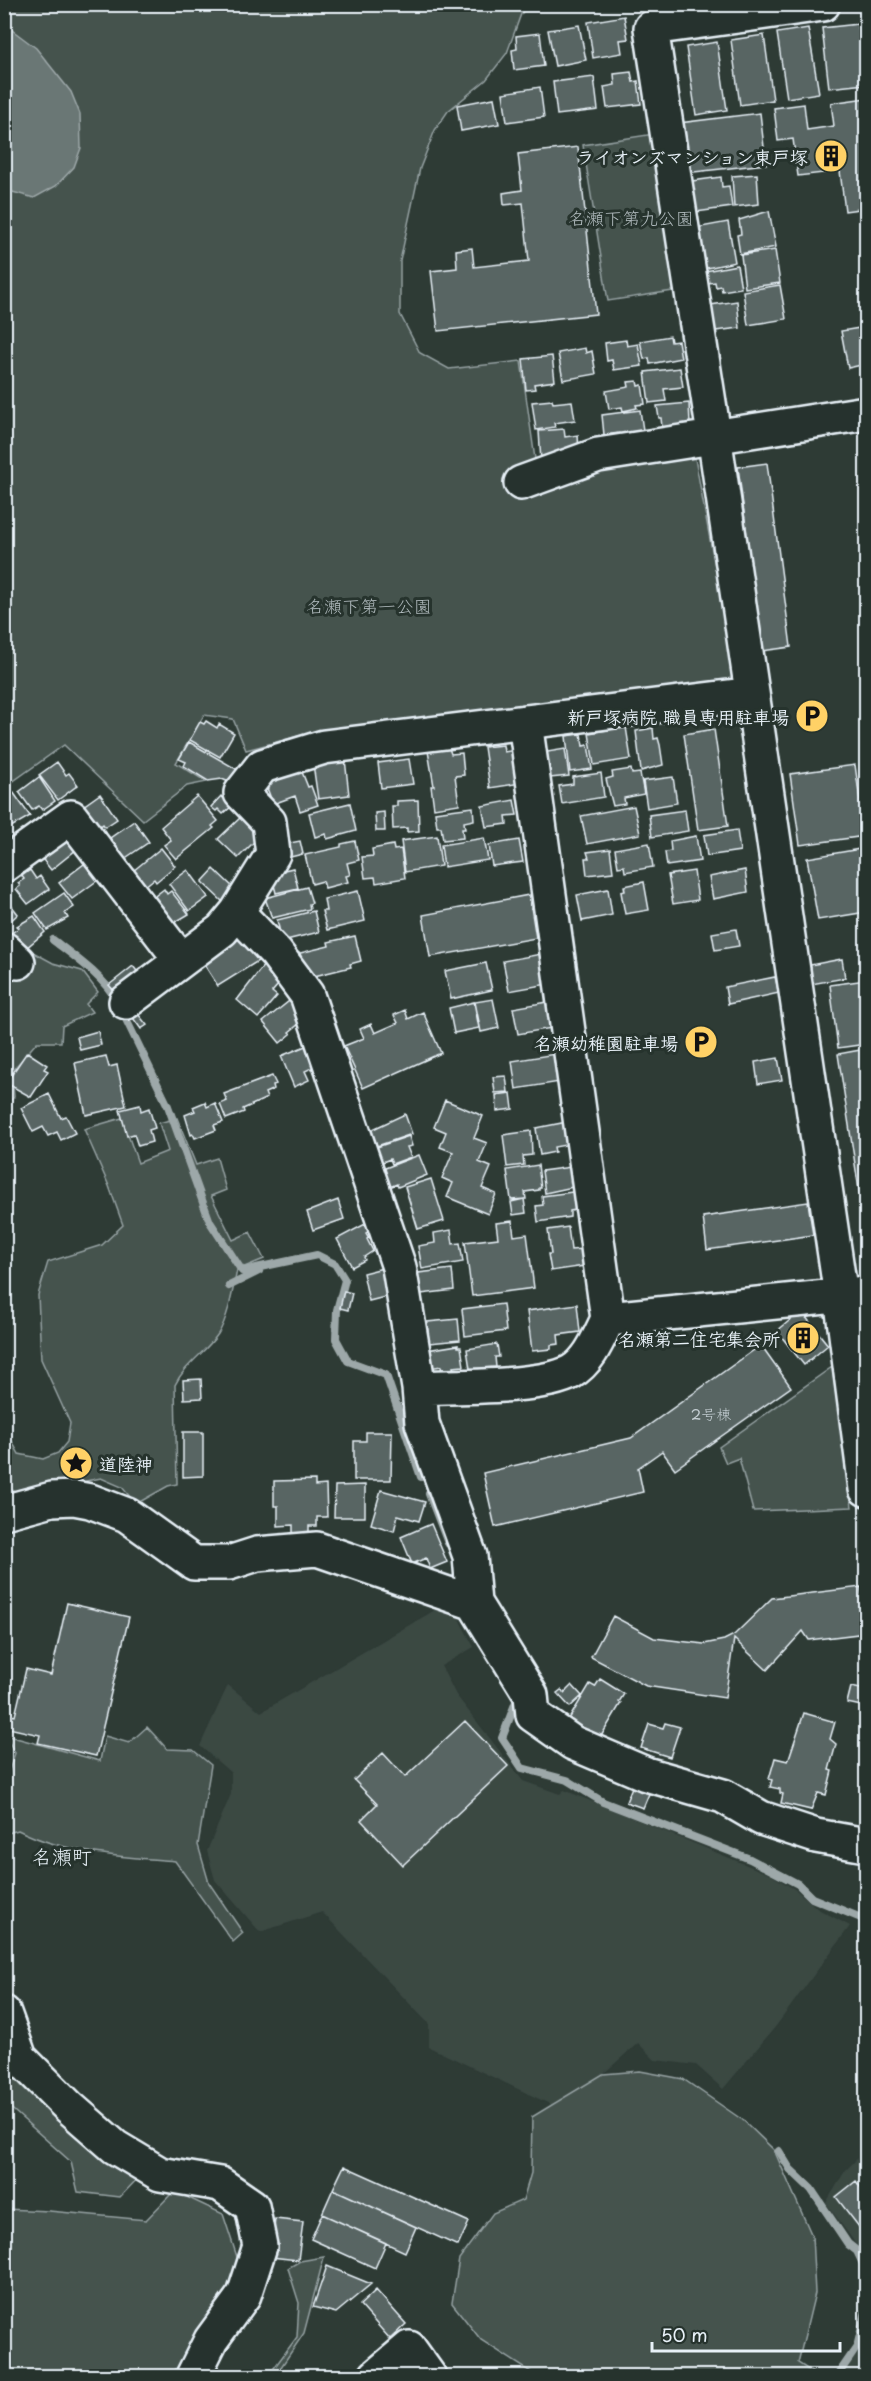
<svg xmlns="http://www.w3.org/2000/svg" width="871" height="2381" font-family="'Playpen Sans','Klee One',sans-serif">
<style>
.built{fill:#3b4843}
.green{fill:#45524e;stroke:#96a2a3;stroke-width:1.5}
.water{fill:#6b7775;stroke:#9da8a9;stroke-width:1.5}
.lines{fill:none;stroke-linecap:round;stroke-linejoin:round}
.stream{stroke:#9da8a9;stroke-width:8}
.building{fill:#596563;stroke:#e8f1f8;stroke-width:1.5}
.minor-casing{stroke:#e8f1f8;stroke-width:38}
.minor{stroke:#26332d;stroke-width:33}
.labels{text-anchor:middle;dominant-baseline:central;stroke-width:6;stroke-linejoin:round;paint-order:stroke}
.number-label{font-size:15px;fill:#c4ced3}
.poi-label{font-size:18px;font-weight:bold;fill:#e8f1f8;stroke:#26332d;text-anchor:end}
.park-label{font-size:18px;fill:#afb9bc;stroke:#26332d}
.neighbourhood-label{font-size:20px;fill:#e8f1f8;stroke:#26332d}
</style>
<rect width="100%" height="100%" fill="#2e3b35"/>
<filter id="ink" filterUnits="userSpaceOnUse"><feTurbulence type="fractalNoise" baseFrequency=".0167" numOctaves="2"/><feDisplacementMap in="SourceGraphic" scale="12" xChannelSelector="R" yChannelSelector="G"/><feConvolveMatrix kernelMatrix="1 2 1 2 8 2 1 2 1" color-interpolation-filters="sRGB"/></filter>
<g filter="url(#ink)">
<path class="built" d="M447,1603L456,1609L461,1623L474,1647L441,1666L456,1695L523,1781L560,1794L564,1790L771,1875L796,1890L818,1909L850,1926L776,2026L723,2089L696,2065L655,2060L638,2043L603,2074L552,2105L429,2047V2024L322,1912L260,1932L215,1880L207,1851L231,1794V1773L200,1746L228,1685L261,1712Z
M866,2150V2258L826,2203L845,2171Z
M866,2344V2366L856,2376H845L841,2373Z"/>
<path class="green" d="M5,5H529L521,14L507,53L486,80L448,111L435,130L420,168L400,261V314L420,353L449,369L521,361L536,466L610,464L694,453L735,675L726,685L475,718L321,730L246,750L233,719L204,715L176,763L207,782L187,786L143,820L64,745L5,787Z
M654,134L679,290L608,301L583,145Z
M31,951L53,963L82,971L98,992L86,1004L92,1012L62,1026L61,1042H37L12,1071L14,1097L5,1106L4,955L17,966Z
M122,1118L138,1163L168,1151L159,1123L177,1118L196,1165L217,1158L226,1190L211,1196L233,1240L250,1232L264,1259L237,1270C233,1289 228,1319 218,1334C205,1353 185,1364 175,1385L177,1484L168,1486L136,1504L122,1487L101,1478L86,1481L73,1496L5,1509L4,1421L8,1434L19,1454L43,1459L58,1453L67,1442L70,1423L41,1359L38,1295L48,1262L102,1245L123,1225L109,1186L84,1129Z
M832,1367L852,1507L753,1511L739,1458L726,1463L719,1447Z
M147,1727L167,1749L193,1750L211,1765L198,1845L209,1883L243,1933L233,1942L175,1861C122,1857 66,1854 18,1830L5,1834V1782L15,1753L5,1735L100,1761L105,1736L129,1743Z
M20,2069L139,2177L120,2197L78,2192L71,2162L5,2103V2071Z
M640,2071L683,2079L744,2121L774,2150L812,2236L815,2293L798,2363L818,2376L754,2374L751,2376H537L481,2340L452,2303L459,2259L493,2213L523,2200L531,2173L532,2117L603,2074Z
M174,2191L223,2214L241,2269L208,2314L175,2376H5V2209L49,2211L146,2220Z
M324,2257L304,2333L275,2376H268L297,2337L299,2303L288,2268L300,2261Z"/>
<path class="water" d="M4,24L36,48L71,92L80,114L81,148L74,167L56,186L34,198L5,190Z"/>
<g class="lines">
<path class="stream" d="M53,940C75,957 103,976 117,1001
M122,1011L168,1106L210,1222L242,1271L317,1255L335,1264L345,1280L337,1310L336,1339L348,1361L386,1375L421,1477
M229,1286L259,1271
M429,1494L448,1543
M516,1697L517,1699L502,1738L522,1768L567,1780L603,1802L750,1859L798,1884L812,1898L866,1920
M779,2151L790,2169L811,2189L848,2244L857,2251L866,2270
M837,2376L857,2347L866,2311"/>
</g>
<path class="building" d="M624,16L628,39L620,40L622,53L593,58L588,22Z
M858,24L865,84L829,88L822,28Z
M579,25L586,60L555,66L548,30Z
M808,28L819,93L787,98L777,33Z
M540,33L544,66L514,70L512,50L517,49L516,36Z
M764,35L773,100L740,105L731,40Z
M717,42L727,110L696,115L686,47Z
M631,72L633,82L638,81L641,104L607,108L604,87L615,85L614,74Z
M594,77L598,110L557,115L553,82Z
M540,87L544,117L507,122L503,93Z
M494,98L499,124L461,131L457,105Z
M866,98V208L845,211L840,171L798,176L793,139L778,141L774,108L804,104L807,130L834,126L831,103Z
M760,113L766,164L685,173L679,123Z
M578,147L596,314L438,331L431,271L457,268L456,250L472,248L474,267L529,261L523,203L504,205L503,193L522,190L518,154Z
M757,174L759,204L734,207L732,176Z
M721,177L722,187L729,186L732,207L689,213L685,182Z
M769,211L776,247L740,254L737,235L741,234L739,220Z
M728,222L735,262L698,270L690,229Z
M775,250L780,283L745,288L741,255Z
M737,265L741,288L722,291L721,286L716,287L715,282L702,284L700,272Z
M780,285L786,319L748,325L743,291Z
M737,301L740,328L707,332L704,306Z
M866,327V364L848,368L841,331Z
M670,336L671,342L678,341L681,358L650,364L649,358L644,359L640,341Z
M626,340L627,346L638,344L642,366L614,370L612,360L607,361L605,343Z
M585,348L586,353L592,351L596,374L563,380L558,353Z
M552,356L555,381L534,384L535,389L526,390L523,359Z
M680,368L683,387L664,389L666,401L649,403L645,372Z
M637,381L638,386L642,385L645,404L636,405L637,408L623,411L622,407L609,409L606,391L629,387L628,382Z
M552,400L553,403L572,401L575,420L554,423L555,427L536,430L532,402Z
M689,403L690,424L673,426L674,435L663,436L661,418H659L657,406Z
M640,410L644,437L620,440L619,433L604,435L602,415Z
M564,429L565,437L578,435L579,452L541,461L539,431Z
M767,463L791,647L762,651L738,467Z
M206,721L217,728L219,724L234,733L220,757L190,740L200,722L204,724Z
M626,727L631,759L594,765L589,733Z
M653,728L654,739L658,738L660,745L663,765L641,771L636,731Z
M714,729L728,826L698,830L684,734Z
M581,734L583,746L588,745L592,769L570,772L566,736Z
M189,742L238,770L231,783L222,779L208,781L184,766L186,762L179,759Z
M503,745L504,752L516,750L521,783L490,788L484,747Z
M449,748L451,754L462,753L464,775L455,776L459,804L434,808L431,786H434L428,751Z
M565,749L569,776L550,778L547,752Z
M345,759L349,795L318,799L313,764Z
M409,759L413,784L381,788L378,763Z
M57,762L66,775L69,773L78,785L58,800L39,775Z
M855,765L865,836L800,845L790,774Z
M300,767L308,787L311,786L318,805L300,811L295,796L273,804L264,780Z
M631,769L632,774L640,773L644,794L624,798L625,804L613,806L606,779L613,777L612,772Z
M601,773L604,797L562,804L559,786L573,784V777Z
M39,777L55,801L42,810L39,806L32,810L19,792Z
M673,777L677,803L647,808L643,781Z
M13,792L30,816L6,830L4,798Z
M100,794L117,819L105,827L103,824L94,831L79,809Z
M197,796L218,821L212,826L214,828L176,859L164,845L171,840L161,827Z
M221,796L232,806L223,814L218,809L216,811L211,807Z
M418,800L419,831L407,832V828L393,829L392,806H397V801Z
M514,800L517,815L506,816L507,824L486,827L482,806Z
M350,803L356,831L327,839L326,834L315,837L309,813Z
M634,806L640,834L587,844L581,816Z
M473,807L474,820L464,822L465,829H462L463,838L443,840L441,827H437L435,812Z
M685,810L688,831L652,837L649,815Z
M384,812L385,831H376L375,813Z
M242,816L261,835L238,858L218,839Z
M134,821L149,842L124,859L123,857L117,862L103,843Z
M737,830L740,851L707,856L704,835Z
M65,833L77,849L51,870L36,851Z
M437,836L441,866L405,872L401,841Z
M696,836L700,861L667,866L665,852L671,851L670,841Z
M484,838L488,860L444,867L441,845Z
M519,840L523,862L492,866L489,845Z
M300,841L303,854L282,859L279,845Z
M355,841L359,860L347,863L350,875L346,876L348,882L325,888L323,881L312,884L305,855L341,847V844Z
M649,843L653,867L625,872L624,866L618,867L615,849Z
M393,845L394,850L401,849L405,878L376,883L375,877L365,878L362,857L373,856L372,849Z
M161,848L175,866L156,882L154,879L145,886L133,871Z
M866,848V912L818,920L807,858Z
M610,849L613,872L587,875L585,858H589L587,852Z
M88,861L97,874L94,876L98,880L72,899L59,883Z
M293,868L298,888L276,893L271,873Z
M214,869L236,890L224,903L202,882Z
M30,870L36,879L40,876L49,889L28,904L16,889L20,886L18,883L24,879L22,876Z
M188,870L208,897L189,911L169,884Z
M745,870L748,892L713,899L709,877Z
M694,871L698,900L673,904L668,875Z
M644,882L649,910L625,914L621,892L625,891L624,886Z
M307,887L312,903L309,904L310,909L272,918L265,898Z
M164,889L167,894L171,891L189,914L167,927L151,899Z
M608,889L612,915L582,921L577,895Z
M358,891L365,921L327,930L322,911H326L324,899Z
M64,893L74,907L65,913L68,918L47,930L35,913Z
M529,895L536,938L430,957L423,915Z
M4,896L18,914L4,927Z
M314,911L319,932L282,941L277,920Z
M34,916L45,932L26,948L7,936L19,928L17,926Z
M736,929L739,946L715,950L712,933Z
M240,933L258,961L218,986L200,958Z
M355,936L361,961L350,964L351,967L306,978L300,953L329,946L328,942Z
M541,954L548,984L509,991L503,961Z
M842,959L845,978L806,985L803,970L811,968L810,965Z
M267,961L285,977L272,992L277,996L258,1018L237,1000Z
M486,963L492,990L451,999L445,971Z
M133,966L143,979L117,994L109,985Z
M775,977L779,993L728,1004L725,987Z
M866,980V1044L838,1048L830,985Z
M293,998L305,1019L289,1032L291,1034L280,1043L263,1022Z
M493,999L499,1028L481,1032L475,1002Z
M474,1002L479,1028L454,1033L449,1008Z
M547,1002L552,1028L518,1034L513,1008Z
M405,1010L408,1019L423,1012L441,1053L363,1088L344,1046L364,1038L360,1029L371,1024L375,1033L398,1023L394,1015Z
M138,1014L147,1025L141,1029L133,1018Z
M98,1031L101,1045L80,1050L77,1037Z
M308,1045L316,1066L305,1071L309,1080L294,1087L281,1056Z
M866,1049V1235L838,1054Z
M27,1052L47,1065L44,1069L48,1071L31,1097L6,1083Z
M555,1054L560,1082L516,1089L512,1061Z
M106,1056L109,1067L117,1065L126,1106L86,1115L75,1063Z
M778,1058L782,1080L758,1084L755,1062Z
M272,1076L276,1084L273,1085L274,1089L265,1093L267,1098L243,1109L244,1112L226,1119L220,1104L227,1101L224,1094Z
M506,1076L508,1092L495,1093L493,1077Z
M511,1093L513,1109L497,1111L496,1095Z
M49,1094L61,1118L66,1116L75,1133L61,1140L57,1132L48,1136L43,1127L33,1132L21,1108Z
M445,1100L483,1116L474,1138L487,1143L479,1162L491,1167L482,1188L496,1194L488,1214L447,1197L453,1183L442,1178L453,1152L440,1147L446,1132L434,1127Z
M205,1102L207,1107L215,1103L223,1122L214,1125L216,1130L195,1138L193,1134L191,1135L185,1115L195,1111L193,1107Z
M140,1105L141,1111L149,1108L155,1128L149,1130L152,1142L138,1146L134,1134L127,1136L120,1110Z
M405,1114L412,1134L377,1146L371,1130Z
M567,1122L571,1144L554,1147L555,1152L540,1155L536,1128Z
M531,1131L532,1155L523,1156L524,1165L507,1167L503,1135Z
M409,1136L412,1146L407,1147L411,1157L392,1164L390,1159L380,1163L374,1148Z
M419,1155L427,1175L398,1187L397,1184L387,1188L380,1170Z
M538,1165L541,1188H539V1190L525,1192L526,1199L511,1200L507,1170Z
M571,1167L573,1187L545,1193L542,1171Z
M431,1179L444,1221L418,1229L405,1187Z
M580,1191L583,1209L570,1211V1217L538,1222L536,1206L543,1205L542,1196Z
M524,1199L526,1213L513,1215L511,1202Z
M338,1200L344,1219L313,1230L307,1212Z
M808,1202L813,1235L707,1250L703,1217Z
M512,1221L514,1236L527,1234L534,1288L472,1296L465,1242L498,1238L496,1223Z
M369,1222L373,1229L366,1233L369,1238L367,1239L373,1251L364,1257L365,1260L352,1267L337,1239Z
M568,1227L571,1250L582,1249L584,1266L551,1271L548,1254H551L548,1230Z
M451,1230L453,1244L460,1243L463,1262L422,1269L418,1246L435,1243L434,1233Z
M383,1268L389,1296L369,1301L363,1273Z
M452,1269L454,1290L421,1294L418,1273Z
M344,1291L352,1293L348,1310L340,1308Z
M503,1304L506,1331L465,1336L462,1309Z
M577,1304L580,1332L558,1335L559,1344L551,1345V1349L532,1351L527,1311Z
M866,1309V1351L864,1352L858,1311Z
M801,1311L828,1345L804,1365L777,1331Z
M458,1319L460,1340L429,1343L427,1322Z
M497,1344L499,1357H495L496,1367L470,1369L467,1349Z
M458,1345V1347H461L464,1366L453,1367L454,1371L442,1373L441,1366L429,1368L427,1350Z
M761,1345L791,1387L675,1469L662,1451L638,1468L643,1492L495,1527L483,1473L631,1438Z
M201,1379L202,1398L184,1399L183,1380Z
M183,1432H203V1476L183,1477Z
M366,1432H392L391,1480H354V1441H366Z
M315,1480V1486L326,1485L327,1517H317V1526H309V1535L293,1536V1525L278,1526V1506H274V1481Z
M365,1485V1517H334L335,1486Z
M381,1490L425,1502L419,1521L398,1515L394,1531L371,1524Z
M431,1524L447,1562L430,1569L426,1558L412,1564L401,1537Z
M861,1587L866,1633L809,1640L803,1631L767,1670L734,1639L725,1698L646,1686L591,1657L613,1616L654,1638L704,1644L724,1640L734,1635L772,1598Z
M67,1603L129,1617L96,1756L38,1743L40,1735L4,1727V1714L15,1716L26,1669L51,1675Z
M600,1679L624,1694L619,1702L621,1703L597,1743L566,1724L590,1684L595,1687Z
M572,1685L582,1696L570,1707L557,1693L561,1690L564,1693Z
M851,1687L866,1690V1707L847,1703Z
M804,1713L835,1722L830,1739L836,1744L829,1770L832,1771L826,1795L818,1793L811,1810L781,1803L783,1794L780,1793V1789L770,1787L772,1780L769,1779L775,1758L788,1761Z
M465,1721L508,1766L403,1865L361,1820L377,1804L354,1780L383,1753L405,1777Z
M665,1723L680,1727L670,1757L641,1748L649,1724L663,1728Z
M634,1782L651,1789L643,1808L626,1802Z
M344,2166L469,2222L458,2246L333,2189Z
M856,2181L866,2195V2236L836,2197Z
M333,2189L416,2227L405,2252L322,2214Z
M322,2214L386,2243L375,2268L311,2239Z
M275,2219L303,2222L298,2260L271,2257Z
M327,2266L371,2284L336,2313L313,2307Z
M376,2290L406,2324L390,2339L360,2305Z"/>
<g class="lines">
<g class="minor-casing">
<path id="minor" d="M823,4L651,28L714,435L841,1296L866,1489
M521,483L598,455L866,413
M4,865L71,817L181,960
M237,912L276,953L307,995L399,1267L419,1388L422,1423L470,1556L474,1603L531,1695L533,1715L573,1743L646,1774L723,1796L761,1818L816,1836L866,1845
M4,949L18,962
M126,1002L222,930L237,912L273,854L269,822L241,793L262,766L324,747L752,694
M608,1319L866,1293
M419,1388C456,1386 542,1388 571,1372C590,1361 599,1337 608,1319L525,722
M4,1512L52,1499L74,1498L90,1501L127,1515L194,1563H229L257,1554L317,1549L474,1603
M4,2013L20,2058L68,2106L115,2147L160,2174L220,2184L252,2206L260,2246L244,2295L211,2340L193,2376
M376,2376L409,2348L429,2376"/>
</g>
<use href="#minor" class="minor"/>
</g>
</g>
<defs>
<g id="building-disc" transform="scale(1.725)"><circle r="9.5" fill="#ffd166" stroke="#26332d"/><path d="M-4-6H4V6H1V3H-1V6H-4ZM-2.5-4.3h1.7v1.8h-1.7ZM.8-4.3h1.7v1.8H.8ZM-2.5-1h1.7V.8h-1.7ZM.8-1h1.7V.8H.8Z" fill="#111"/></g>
<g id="parking-disc" transform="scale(1.725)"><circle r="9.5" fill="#ffd166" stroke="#26332d"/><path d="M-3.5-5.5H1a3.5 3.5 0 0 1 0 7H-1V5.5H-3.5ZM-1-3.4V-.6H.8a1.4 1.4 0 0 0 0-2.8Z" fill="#111"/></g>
<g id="sight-disc" transform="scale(1.725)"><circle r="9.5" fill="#ffd166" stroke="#26332d"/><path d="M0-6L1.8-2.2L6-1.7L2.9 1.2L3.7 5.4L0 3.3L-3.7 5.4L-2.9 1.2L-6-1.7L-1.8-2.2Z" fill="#111"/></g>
</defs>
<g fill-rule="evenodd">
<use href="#building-disc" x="831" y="156"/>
<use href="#parking-disc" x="812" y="716"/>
<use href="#parking-disc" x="701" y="1042"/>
<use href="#building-disc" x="803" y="1338"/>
<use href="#sight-disc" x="76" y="1463"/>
</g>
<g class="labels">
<g class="number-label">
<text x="711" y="1413">2号棟</text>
</g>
<g class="poi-label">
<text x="808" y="156">ライオンズマンション東戸塚</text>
<text x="789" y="716">新戸塚病院 職員専用駐車場</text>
<text x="678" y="1042">名瀬幼稚園駐車場</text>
<text x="780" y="1338">名瀬第二住宅集会所</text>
<text x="99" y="1463" text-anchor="start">道陸神</text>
</g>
<g class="park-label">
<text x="631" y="217">名瀬下第九公園</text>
<text x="369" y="605">名瀬下第一公園</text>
</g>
<g class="neighbourhood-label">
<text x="62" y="1856">名瀬町</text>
</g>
</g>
<rect width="871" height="2381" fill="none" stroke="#26332d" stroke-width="24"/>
<rect x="12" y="12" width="847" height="2357" fill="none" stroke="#e8f1f8" stroke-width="2" filter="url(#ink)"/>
<path d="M652 2342v9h188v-9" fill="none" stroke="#e8f1f8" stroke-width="3"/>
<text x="661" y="2342" font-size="18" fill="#e8f1f8" stroke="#26332d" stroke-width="4.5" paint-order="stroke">50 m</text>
</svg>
